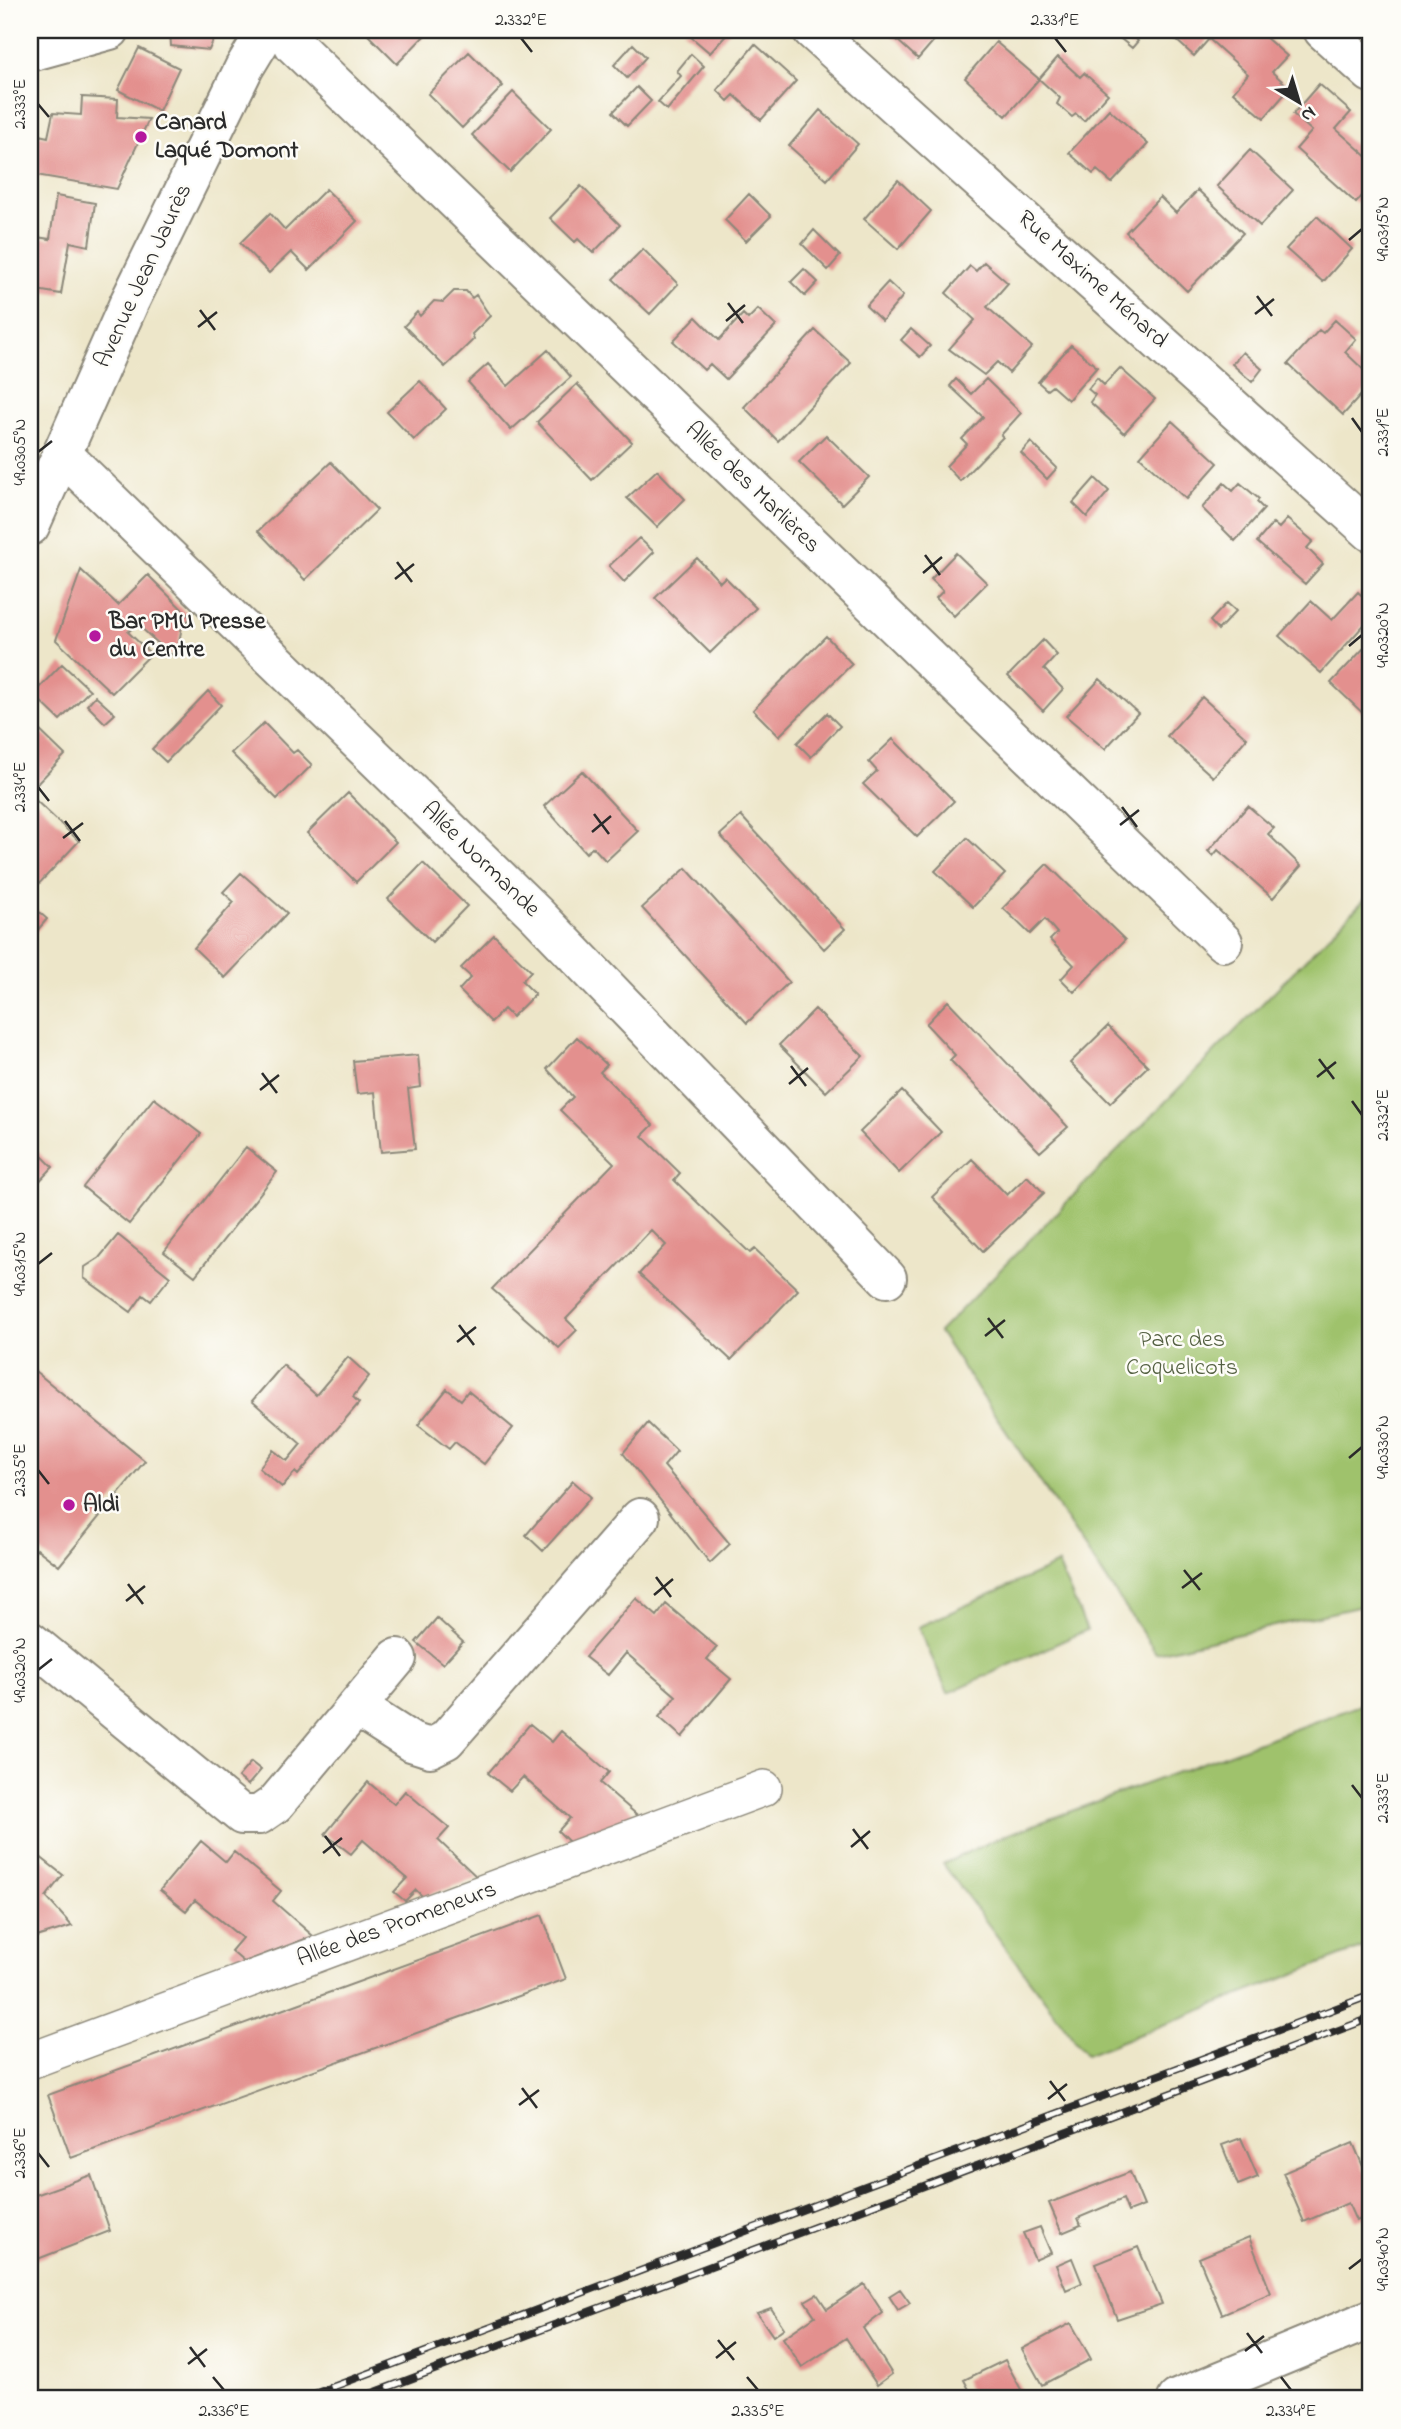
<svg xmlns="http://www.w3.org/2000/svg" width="1401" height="2429" font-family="'Indie Flower',sans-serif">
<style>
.green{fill:#9fc26c;stroke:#65764c;stroke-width:2}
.building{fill:#e3908e}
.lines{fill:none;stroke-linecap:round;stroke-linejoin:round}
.pedestrian-casing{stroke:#8c887a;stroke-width:38}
.minor-casing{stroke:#8c887a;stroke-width:42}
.tertiary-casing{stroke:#8c887a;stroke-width:42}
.pedestrian{stroke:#fff;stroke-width:35}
.minor{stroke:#fff;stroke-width:38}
.tertiary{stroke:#fff;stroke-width:38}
.rail-casing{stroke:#2b2b2b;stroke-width:8}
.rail{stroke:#fdfcf7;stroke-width:5;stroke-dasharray:16;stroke-linecap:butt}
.ticks{fill:none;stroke:#2b2b2b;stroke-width:2.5}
.poi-dot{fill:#b5179e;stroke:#fdfcf7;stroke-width:2.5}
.labels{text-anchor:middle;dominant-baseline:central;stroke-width:5;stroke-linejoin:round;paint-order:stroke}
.poi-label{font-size:24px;font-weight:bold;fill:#2b2b2b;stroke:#fdfcf7;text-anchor:start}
.street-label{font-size:24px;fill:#2b2b2b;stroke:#fdfcf7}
.park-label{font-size:24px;fill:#546042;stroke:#fdfcf7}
.neatline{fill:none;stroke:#2b2b2b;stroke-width:2.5}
.ticks-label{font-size:18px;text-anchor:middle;fill:#2b2b2b}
</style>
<rect width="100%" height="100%" fill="#fdfcf7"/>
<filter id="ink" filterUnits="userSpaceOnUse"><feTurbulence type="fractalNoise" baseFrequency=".0143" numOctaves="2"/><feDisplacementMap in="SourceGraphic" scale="14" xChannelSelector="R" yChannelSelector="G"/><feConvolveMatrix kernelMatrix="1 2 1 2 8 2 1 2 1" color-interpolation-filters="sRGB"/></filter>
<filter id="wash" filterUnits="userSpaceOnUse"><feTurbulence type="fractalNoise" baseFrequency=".00686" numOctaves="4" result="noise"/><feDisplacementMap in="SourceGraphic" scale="28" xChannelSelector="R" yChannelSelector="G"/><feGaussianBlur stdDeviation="1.57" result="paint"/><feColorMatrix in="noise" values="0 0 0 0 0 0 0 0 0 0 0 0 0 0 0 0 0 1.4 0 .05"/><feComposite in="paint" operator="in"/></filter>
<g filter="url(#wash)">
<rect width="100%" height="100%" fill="#ede6c9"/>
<path class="green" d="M1371,893V1604L1156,1653L939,1332Z
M1058,1564L1087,1630L948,1693L918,1627Z
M1371,1701V1944L1086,2055L943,1864L998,1838Z"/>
<g id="blocks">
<path class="building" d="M170,30H218L209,50L171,46Z
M363,30H430L397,64Z
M683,30H731L710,53Z
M886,30H943L918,59Z
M1092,30H1109L1102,38Z
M1110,30H1126L1138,41L1132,48Z
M1165,30H1257L1287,56L1272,72L1290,88L1264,118L1233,92L1248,74L1209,39L1194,56Z
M996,42L1039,79L1058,57L1080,77L1084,73L1108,94L1084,121L1076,114L1072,117L1057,104L1060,98L1039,79L1006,116L965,78Z
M633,44L646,57L627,78L614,65Z
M755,44L796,81L761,120L734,95L728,101L717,90Z
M139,48L179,68L159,111L118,90Z
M469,52L503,86L462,128L428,94Z
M691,54L704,66L667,110L658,102L681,76L677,71Z
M1319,84L1351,112L1336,129L1371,160V186L1356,203L1296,149L1312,131L1293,114Z
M637,87L651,101L627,126L613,112Z
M513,92L551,129L510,172L472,135Z
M82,97L118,99L117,117L149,119L117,189L30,174V133L48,137L53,113L81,115Z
M1109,109L1148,144L1112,183L1097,170L1093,174L1069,153Z
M820,110L858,144L827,180L789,146Z
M1250,150L1293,190L1260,226L1217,186Z
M898,180L931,211L898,249L864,219Z
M581,186L620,225L593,253L578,239L575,242L550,218Z
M326,189L357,221L309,270L291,252L269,273L240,243L270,213L285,230Z
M1198,190L1243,233L1187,291L1126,232L1160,197L1176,213Z
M749,194L771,216L746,241L725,220Z
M56,196L95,203L89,246L70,242L61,294L30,289V236L50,239Z
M1317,216L1352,249L1323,282L1286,249Z
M814,230L840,256L828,270L802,244Z
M643,249L678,284L650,314L613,279Z
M984,262L1008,283L987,307L1032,347L1009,373L997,362L984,375L949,349L975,320L946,293L970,266L976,271Z
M804,269L818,282L805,296L791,282Z
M888,282L903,296L882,321L866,306Z
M454,291H466L472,298L476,295L490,316L472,334L474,339L445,367L404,326L417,312L420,316L434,301L443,302Z
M758,309L776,326L726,379L710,364L704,370L673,341L696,317L719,340L743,314L748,319Z
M1335,320L1356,339L1345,352L1371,377V384L1343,415L1288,364L1319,330L1323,333Z
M911,329L930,346L920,357L901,340Z
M815,330L851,363L778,441L744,407Z
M1071,345L1097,367L1068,400L1052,386L1047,390L1038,382Z
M548,350L571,377L511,430L468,382L488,364L508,386Z
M1243,352L1262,369L1252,382L1232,364Z
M1120,368L1155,399L1124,433L1090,402L1095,395L1088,389L1097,378L1104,385Z
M956,379L971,394L986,379L1021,413L1001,435L1003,437L960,481L946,466L967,444L962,439L983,417L950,386Z
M420,381L446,409L414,440L387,412Z
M577,384L632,442L592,480L537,422Z
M1172,421L1218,463L1186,499L1140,457Z
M826,435L869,477L842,504L799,462Z
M1031,442L1057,468L1047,479L1021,453Z
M331,462L377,510L305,580L258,531Z
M657,470L685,499L657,527L627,498Z
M1095,478L1109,491L1087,517L1073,503Z
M1224,483L1233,491L1240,483L1259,499L1257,502L1264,509L1235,541L1202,508Z
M1287,519L1313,541L1307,548L1323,564L1305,584L1257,542L1273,523L1279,528Z
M639,538L654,552L624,582L609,566Z
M956,553L987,583L954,616L936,598L943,591L931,579Z
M697,558L720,582L725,577L756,608L710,653L655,598Z
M81,570L118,605L148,575L191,618L182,626L178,648L171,655L137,624L128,632L151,654L112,693L56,640Z
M1358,592L1371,604V617L1321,673L1279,636L1311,601L1332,620Z
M1227,603L1236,611L1218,630L1210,621Z
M826,636L852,664L779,736L753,710Z
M1043,640L1057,655L1044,669L1063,689L1043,711L1008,676Z
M1366,646L1371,651V721L1331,683Z
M62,664L90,690L60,720L33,694Z
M1100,679L1138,713L1105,749L1066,716Z
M208,691L221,705L166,762L152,749Z
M95,696L115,714L105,723L87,705Z
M1202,697L1247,738L1213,777L1167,736Z
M827,713L840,726L811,757L797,743Z
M264,723L293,753L297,750L312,765L277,799L231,753Z
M33,724L65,755L30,791V727Z
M893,739L954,801L917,837L863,784L877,771L869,762Z
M582,771L638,831L606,861L593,847L586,853L544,806Z
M348,793L396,842L356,882L307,833Z
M30,795L79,841L35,888L30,884Z
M1248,806L1274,828L1268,834L1301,866L1273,898L1218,850L1213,856L1208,851Z
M741,816L845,929L824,949L720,835Z
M967,838L1005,874L973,907L935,871Z
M423,863L467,906L432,942L388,899Z
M1047,864L1125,940L1074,992L1061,979L1074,965L1050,940L1057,933L1045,919L1030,934L1003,908Z
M686,868L789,982L747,1023L642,908Z
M241,873L287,913L225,978L194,948L234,902L223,892Z
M30,904L47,919L30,939Z
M494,935L531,971L522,981L535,994L512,1017L504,1009L491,1022L459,990L471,977L461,968Z
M948,1001L1068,1127L1040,1152L950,1060L955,1055L926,1024Z
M815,1009L863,1056L826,1092L779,1045Z
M1108,1026L1148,1066L1110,1103L1070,1063Z
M577,1037L607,1065L600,1072L653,1125L642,1136L680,1173L674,1180L750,1253L755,1249L798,1290L731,1360L639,1274L666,1245L651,1230L566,1319L577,1330L559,1348L492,1289L614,1163L560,1110L573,1097L547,1069Z
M418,1055L421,1087L408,1089L415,1149L381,1152L375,1092L357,1094L353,1061Z
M902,1091L941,1132L899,1173L860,1132Z
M154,1098L201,1134L129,1224L83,1187Z
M30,1144L53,1167L30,1191Z
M246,1147L277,1172L195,1276L164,1252Z
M972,1159L1007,1195L1027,1176L1044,1193L983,1251L932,1197Z
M118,1235L170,1277L151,1301L143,1295L131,1312L84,1278L85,1267L99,1258Z
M348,1357L369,1376L353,1397L359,1403L298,1475L295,1472L282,1487L259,1468L273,1450L287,1461L301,1444L252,1401L283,1365L316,1395Z
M30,1367L145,1461L59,1566L37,1549L30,1558Z
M447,1389L461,1400L468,1391L513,1428L484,1464L455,1442L449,1449L418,1425Z
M648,1423L677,1451L664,1466L730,1544L710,1563L623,1453Z
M573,1481L591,1497L543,1551L526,1535Z
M636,1598L657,1616L666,1604L717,1647L707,1659L731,1679L682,1737L659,1717L676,1696L626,1653L608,1675L585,1657Z
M437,1618L463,1642L443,1664L416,1642Z
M530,1724L552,1742L561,1731L609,1772L600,1783L643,1820L573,1846L558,1831L570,1818L523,1777L510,1791L488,1773Z
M251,1762L261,1770L248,1785L238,1777Z
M368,1782L394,1804L405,1791L449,1828L438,1840L478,1878L423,1897L416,1890L405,1901L394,1892L407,1878L363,1840L351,1854L325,1834Z
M201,1841L226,1862L234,1852L281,1891L273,1901L313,1936L244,1962L231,1951L242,1938L195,1900L186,1911L160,1890Z
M30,1849L63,1875L46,1897L72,1926L30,1939Z
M542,1915L566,1979L71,2158L48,2095Z
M1241,2138L1258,2177L1238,2185L1222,2145Z
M1353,2143L1371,2185V2215L1356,2221L1348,2203L1304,2222L1283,2173Z
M1130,2172L1144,2206L1128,2212L1123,2199L1078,2218L1081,2225L1062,2233L1049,2203Z
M91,2175L110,2231L30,2262V2197Z
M1040,2227L1051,2253L1035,2260L1023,2233Z
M1249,2237L1271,2293L1222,2314L1199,2258Z
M1138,2247L1162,2304L1117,2319L1096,2264Z
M1072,2258L1082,2283L1066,2290L1056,2265Z
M864,2284L883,2313L863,2328L892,2374L877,2385L846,2338L802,2367L783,2338L815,2316L805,2301L817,2294L827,2309Z
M900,2289L910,2303L898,2310L889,2296Z
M771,2308L784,2328L773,2336L757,2313Z
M1071,2323L1091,2359L1042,2385L1022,2349Z
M1005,2360L1024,2395L1016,2399H974L964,2380Z"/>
</g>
</g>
<g filter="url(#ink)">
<use href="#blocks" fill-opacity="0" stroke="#8c887a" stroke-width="2"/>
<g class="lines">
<g class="pedestrian-casing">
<path id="pedestrian" d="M30,2061L764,1788"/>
</g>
<g class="minor-casing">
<path id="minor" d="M286,30L294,45L1223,942
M812,30L1371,532
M1323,30L1371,73
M30,52L110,30
M62,454L537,915L887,1278
M30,1641L242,1815H259L275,1804L397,1658
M358,1708L411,1742L430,1748L446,1740L640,1518
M1177,2399L1371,2319"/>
</g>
<g class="tertiary-casing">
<path id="tertiary" d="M30,526L129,303L244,68L267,30"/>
</g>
<use href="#pedestrian" class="pedestrian"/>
<use href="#minor" class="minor"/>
<use href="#tertiary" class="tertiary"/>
<g class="rail-casing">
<path id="rail" d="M301,2399L1371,1995
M357,2399L1371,2018"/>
</g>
<use href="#rail" class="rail"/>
</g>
</g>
<path class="ticks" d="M521,38L532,52M1055,38L1066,52M38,104L49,117M1349,240L1362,229M1257,296L1272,316M728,303L743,323M200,310L215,330M1255,314L1274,299M726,321L745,305M198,327L217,312M1352,418L1362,432M38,452L52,441M925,555L940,575M397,562L412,582M923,573L942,557M395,579L414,564M1349,646L1362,635M38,787L49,801M1122,807L1137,827M594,814L609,834M65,821L80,841M1120,825L1139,810M592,832L611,816M63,838L83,823M1319,1059L1334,1079M791,1066L806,1086M262,1073L277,1093M1317,1077L1336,1062M789,1084L808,1068M260,1090L279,1075M1352,1101L1362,1115M38,1264L52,1253M988,1318L1003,1338M459,1325L474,1345M985,1336L1005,1320M457,1342L476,1327M1349,1458L1362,1447M38,1470L49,1484M1184,1570L1200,1590M656,1577L671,1597M128,1584L143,1604M1182,1588L1202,1573M654,1595L673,1579M126,1601L145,1586M38,1670L52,1659M1352,1785L1362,1798M853,1829L868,1849M325,1836L340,1856M851,1847L870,1831M323,1853L342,1838M1050,2081L1065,2101M522,2088L537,2108M1048,2099L1067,2084M519,2105L539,2090M38,2153L49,2167M1349,2269L1362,2259M1247,2333L1262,2353M718,2340L734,2360M190,2347L205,2367M1245,2351L1264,2336M716,2358L736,2342M188,2364L207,2349M213,2377L224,2390M747,2377L758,2390M1281,2377L1291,2390"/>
<g class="poi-dot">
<circle cx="141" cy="137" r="7"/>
<circle cx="95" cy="636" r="7"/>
<circle cx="69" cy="1505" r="7"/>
</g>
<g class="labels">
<g class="poi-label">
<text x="155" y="123">Canard<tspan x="155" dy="28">Laqué Domont</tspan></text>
<text x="109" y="622">Bar PMU Presse<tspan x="109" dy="28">du Centre</tspan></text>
<text x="83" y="1505">Aldi</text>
</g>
<g class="street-label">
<text transform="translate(144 276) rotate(-65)">Avenue Jean Jaurès</text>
<text transform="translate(1092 280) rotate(42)">Rue Maxime Ménard</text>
<text transform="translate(752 488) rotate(44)">Allée des Marlières</text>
<text transform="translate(480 860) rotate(44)">Allée Normande</text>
<text transform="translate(397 1925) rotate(-20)">Allée des Promeneurs</text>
</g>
<g class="park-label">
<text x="1182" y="1340">Parc des<tspan x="1182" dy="28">Coquelicots</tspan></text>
</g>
</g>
<rect width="1401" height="2429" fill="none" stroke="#fdfcf7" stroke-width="77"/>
<g transform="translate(1299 102) rotate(142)" stroke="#fdfcf7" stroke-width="5" paint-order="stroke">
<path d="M0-5L12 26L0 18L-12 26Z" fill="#2b2b2b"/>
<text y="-10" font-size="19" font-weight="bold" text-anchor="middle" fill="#2b2b2b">N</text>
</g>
<rect x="38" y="38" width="1324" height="2352" class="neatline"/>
<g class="ticks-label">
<text x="521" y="25">2.332°E</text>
<text x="1055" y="25">2.331°E</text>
<text transform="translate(19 104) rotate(-90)" y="6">2.333°E</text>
<text transform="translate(1382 229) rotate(-90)" y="6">49.0315°N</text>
<text transform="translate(1382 432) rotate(-90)" y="6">2.331°E</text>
<text transform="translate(19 452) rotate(-90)" y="6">49.0305°N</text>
<text transform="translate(1382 635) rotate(-90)" y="6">49.0320°N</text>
<text transform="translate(19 787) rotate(-90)" y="6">2.334°E</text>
<text transform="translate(1382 1115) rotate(-90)" y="6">2.332°E</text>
<text transform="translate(19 1264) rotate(-90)" y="6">49.0315°N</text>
<text transform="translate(1382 1447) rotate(-90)" y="6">49.0330°N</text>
<text transform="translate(19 1470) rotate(-90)" y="6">2.335°E</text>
<text transform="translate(19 1670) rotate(-90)" y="6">49.0320°N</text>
<text transform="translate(1382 1798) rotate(-90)" y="6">2.333°E</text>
<text transform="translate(19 2153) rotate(-90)" y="6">2.336°E</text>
<text transform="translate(1382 2259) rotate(-90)" y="6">49.0340°N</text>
<text x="224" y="2416">2.336°E</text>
<text x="758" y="2416">2.335°E</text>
<text x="1291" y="2416">2.334°E</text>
</g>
</svg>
